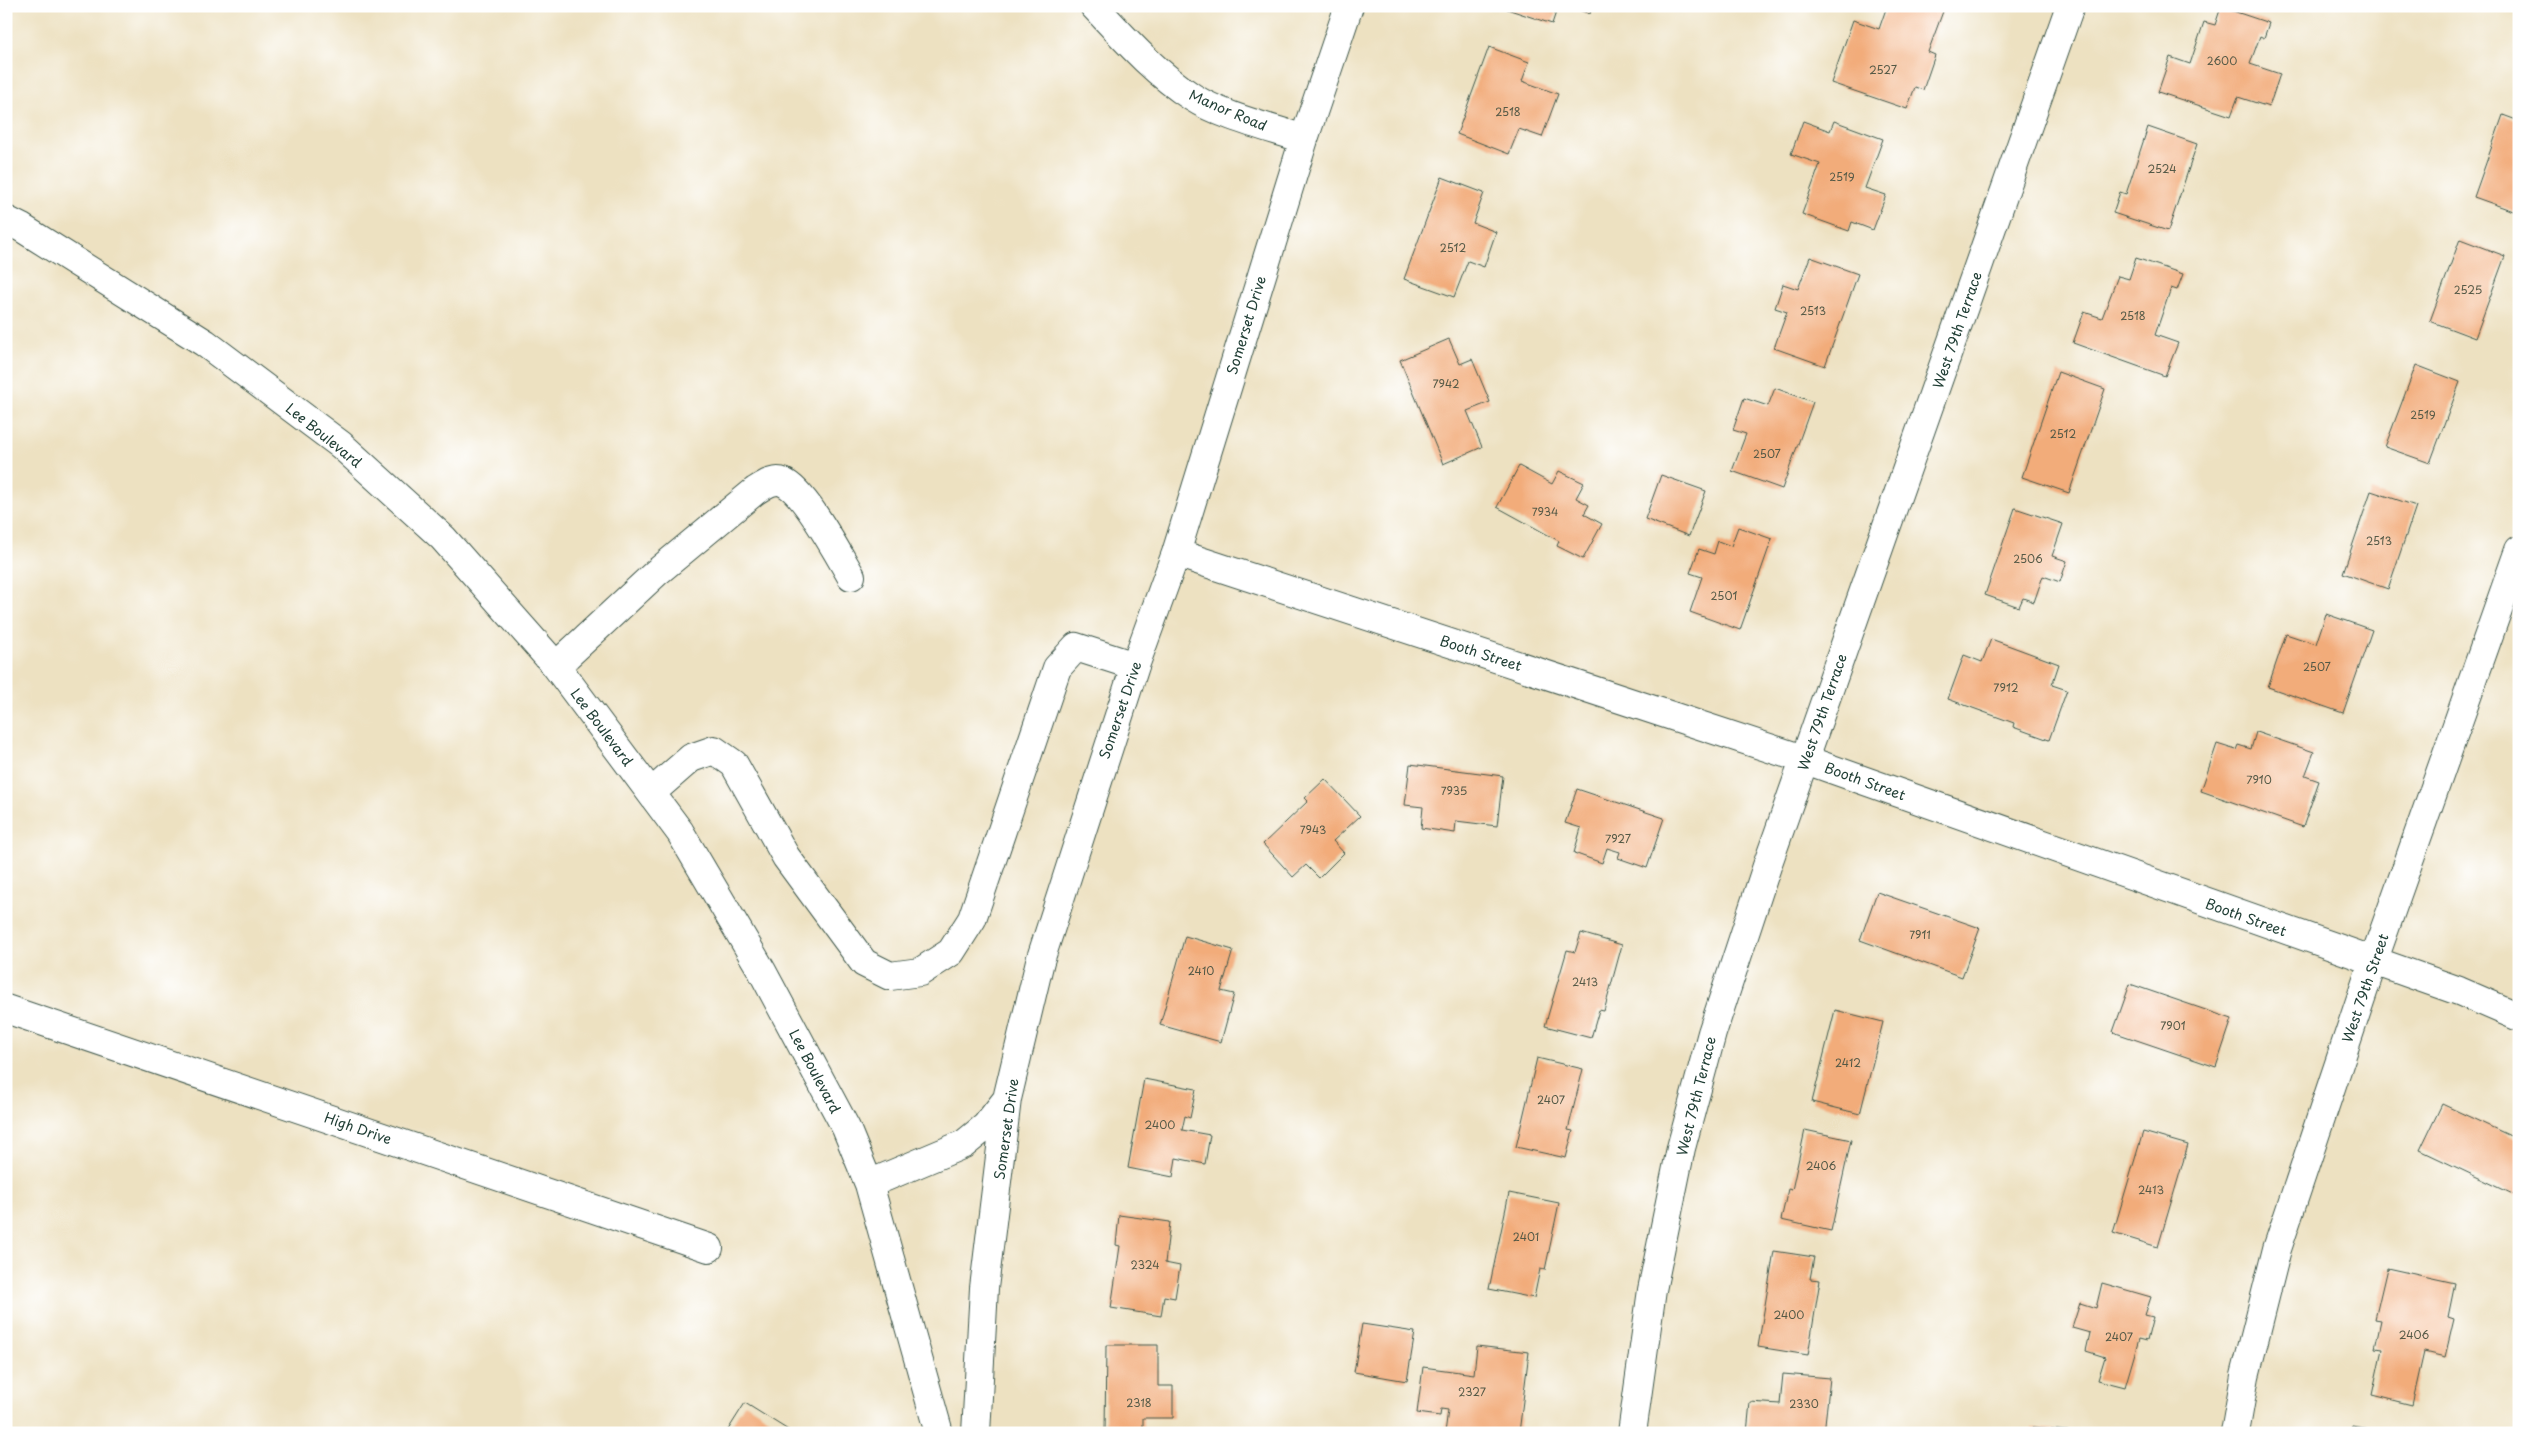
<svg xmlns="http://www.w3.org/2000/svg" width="2525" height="1439" font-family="'Playpen Sans',sans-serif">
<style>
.building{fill:#f2ac7a}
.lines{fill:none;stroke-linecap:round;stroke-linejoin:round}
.minor-casing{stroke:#3e5649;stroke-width:30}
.minor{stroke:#fff;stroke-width:28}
.labels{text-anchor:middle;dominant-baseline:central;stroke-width:4;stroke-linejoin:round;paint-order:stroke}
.number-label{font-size:11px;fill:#545946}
.street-label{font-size:14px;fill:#1f3d34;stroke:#fff}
</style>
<rect width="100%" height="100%" fill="#fff"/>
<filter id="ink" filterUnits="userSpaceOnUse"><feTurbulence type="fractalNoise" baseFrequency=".02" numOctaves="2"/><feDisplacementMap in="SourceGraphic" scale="10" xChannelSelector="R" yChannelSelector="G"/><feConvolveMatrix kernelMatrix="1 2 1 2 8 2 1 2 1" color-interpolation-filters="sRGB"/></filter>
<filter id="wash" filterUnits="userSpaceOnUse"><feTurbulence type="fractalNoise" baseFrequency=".0096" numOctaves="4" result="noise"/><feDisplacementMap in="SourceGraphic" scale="20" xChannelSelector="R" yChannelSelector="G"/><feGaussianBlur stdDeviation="1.12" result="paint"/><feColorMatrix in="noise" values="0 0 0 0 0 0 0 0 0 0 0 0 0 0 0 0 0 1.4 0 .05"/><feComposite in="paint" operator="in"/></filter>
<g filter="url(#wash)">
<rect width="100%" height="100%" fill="#ede1c1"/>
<g id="blocks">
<path class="building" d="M1508,6H1558L1552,24L1507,9Z
M1568,6H1592L1590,14Z
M1887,6H1945L1928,52L1935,55L1923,90L1915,87L1907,109L1831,83L1853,20L1879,29Z
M2221,7L2269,23L2264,38L2260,36L2250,64L2280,74L2269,107L2238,97L2231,116L2158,92L2170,57L2190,64L2204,22L2215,25Z
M1489,47L1529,62L1522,81L1558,94L1542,137L1519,129L1509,154L1457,134Z
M2503,115L2519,121V213L2474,197Z
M1803,121L1830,131L1834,121L1883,139L1865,188L1886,195L1873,230L1852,222L1849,231L1802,214L1820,164L1791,154Z
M2148,127L2197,144L2168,231L2113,213L2120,192L2126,194Z
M1442,177L1484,193L1473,223L1496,232L1484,267L1468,261L1454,297L1404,279Z
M2460,239L2505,256L2475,338L2430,321Z
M1810,257L1858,274L1825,366L1774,348L1787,312L1775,308L1783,284L1798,289Z
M2136,258L2183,274L2177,290L2171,288L2155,335L2178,343L2165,376L2073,343L2084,312L2102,318L2118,276L2129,279Z
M1449,339L1460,364L1472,359L1490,402L1467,411L1482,447L1443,464L1400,360Z
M2416,365L2460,382L2430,463L2385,447Z
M2058,372L2105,389L2069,493L2022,477Z
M1775,388L1813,402L1782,489L1732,471L1746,434L1733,430L1744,398L1768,406Z
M1519,466L1552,484L1559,471L1584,483L1576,498L1589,505L1584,514L1602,524L1583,559L1557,546L1559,541L1497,507Z
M1661,475L1706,491L1689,536L1645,519Z
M2371,491L2416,506L2388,589L2343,573Z
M2015,508L2063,524L2052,556L2067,561L2060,582L2043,576L2034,602L2023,598L2019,607L1985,595Z
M1738,527L1772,539L1740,630L1690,612L1702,577L1690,573L1699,549L1714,554L1718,541L1731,546Z
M2326,614L2372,630L2343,713L2268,687L2286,634L2316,644Z
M1991,639L2059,664L2052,685L2067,690L2049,740L2013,727L2014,723L1948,699L1964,655L1982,662Z
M2256,732L2314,752L2305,776L2319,781L2303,827L2201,791L2217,744L2236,750L2238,745L2251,749Z
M1410,764L1503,776L1497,826L1456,821L1455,833L1421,828L1423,807L1405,805Z
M1325,779L1360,816L1333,841L1344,853L1319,878L1306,865L1293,877L1263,844L1308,801L1305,798Z
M1577,789L1664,818L1647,868L1618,858L1620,852L1607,848L1602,863L1574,853L1581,828L1565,823Z
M1877,892L1980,928L1962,977L1860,940Z
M1581,933L1622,945L1604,1011L1599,1010L1591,1038L1545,1026L1567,950L1575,952Z
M1185,936L1233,950L1221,991L1234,994L1221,1042L1160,1025Z
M2130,984L2232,1019L2216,1067L2113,1032Z
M1835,1010L1883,1022L1860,1114L1812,1102Z
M1537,1058L1583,1069L1568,1130L1573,1131L1566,1158L1516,1147Z
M1144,1079L1196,1089L1190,1118L1185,1116L1182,1130L1210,1135L1205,1164L1176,1158L1173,1177L1128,1168Z
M2442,1104L2519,1140V1197L2420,1150Z
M1805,1130L1851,1140L1831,1231L1781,1220L1788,1189L1792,1190Z
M2143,1132L2188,1145L2158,1247L2113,1233Z
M1509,1193L1559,1203L1545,1270L1540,1269L1534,1298L1489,1289Z
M1119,1215L1170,1222L1165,1263L1180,1266L1175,1298L1164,1296L1161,1316L1111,1308L1120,1246L1116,1245Z
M1774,1251L1814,1257L1810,1279L1820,1280L1808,1355L1758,1347Z
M2387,1268L2455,1283L2448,1317L2454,1319L2445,1357L2424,1352L2412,1405L2372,1395L2382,1349L2375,1348L2381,1320L2375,1319Z
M2102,1283L2151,1297L2145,1315L2153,1317L2147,1341L2139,1339L2125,1387L2098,1380L2105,1357L2086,1351L2090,1333L2072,1328L2080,1303L2096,1308Z
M1362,1324L1415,1332L1407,1381L1354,1372Z
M1106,1345H1158V1386H1173V1418H1143V1433H1105Z
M1477,1346L1529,1352L1519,1433H1445L1448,1410L1441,1409L1440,1416L1417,1413L1423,1367L1474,1374Z
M1783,1374L1830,1378L1824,1433H1747L1750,1402L1780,1404Z
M745,1403L793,1433H726Z
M2352,1426L2387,1432L2386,1433H2351Z
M2032,1428L2068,1431V1433H2032Z"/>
</g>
</g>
<g filter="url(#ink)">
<use href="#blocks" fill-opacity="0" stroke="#3e5649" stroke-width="1"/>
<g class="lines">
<g class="minor-casing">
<path id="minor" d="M1094,6C1125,39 1154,72 1192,97C1221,116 1271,128 1304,139
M6,220L22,228L205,343L341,445L443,538L556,666L680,832L762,971L846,1128L869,1184L939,1433
M1176,553L1806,760L2459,991L2519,1017
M556,666L656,573L755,491C763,486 774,478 783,482C805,491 838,554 851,576
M651,793L691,758L714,750L734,764L786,857L864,963L890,976L920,972L951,952L972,919L1057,668L1076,647L1135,666
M6,1009L709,1248
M869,1184L964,1144L986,1126L1007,1099
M976,1433L984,1288L1007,1099L1040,961L1135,666L1176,553L1304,139L1349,6
M1632,1433L1652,1290L1681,1148L1712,1033L1768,863L2070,6
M2235,1433L2245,1376L2277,1249L2373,962L2519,550"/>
</g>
<use href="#minor" class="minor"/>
</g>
</g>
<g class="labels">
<g class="number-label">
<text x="2222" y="60">2600</text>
<text x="1883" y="69">2527</text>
<text x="1508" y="111">2518</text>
<text x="2162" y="168">2524</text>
<text x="1842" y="176">2519</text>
<text x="1453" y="247">2512</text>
<text x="2468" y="289">2525</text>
<text x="1813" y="310">2513</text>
<text x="2133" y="315">2518</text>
<text x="1446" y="383">7942</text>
<text x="2423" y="414">2519</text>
<text x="2063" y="433">2512</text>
<text x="1767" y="453">2507</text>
<text x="1545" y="511">7934</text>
<text x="2379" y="540">2513</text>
<text x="2028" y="558">2506</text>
<text x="1724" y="595">2501</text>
<text x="2317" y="666">2507</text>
<text x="2006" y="687">7912</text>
<text x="2259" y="779">7910</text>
<text x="1454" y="790">7935</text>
<text x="1313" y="829">7943</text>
<text x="1618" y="838">7927</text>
<text x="1920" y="934">7911</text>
<text x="1201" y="970">2410</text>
<text x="1585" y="981">2413</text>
<text x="2173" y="1025">7901</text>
<text x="1848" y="1062">2412</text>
<text x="1551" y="1099">2407</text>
<text x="1160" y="1124">2400</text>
<text x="1821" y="1165">2406</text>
<text x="2151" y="1189">2413</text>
<text x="1526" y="1236">2401</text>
<text x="1145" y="1264">2324</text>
<text x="1789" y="1314">2400</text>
<text x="2414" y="1334">2406</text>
<text x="2119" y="1336">2407</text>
<text x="1472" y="1391">2327</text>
<text x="1139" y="1402">2318</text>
<text x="1804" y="1403">2330</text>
</g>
<g class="street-label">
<text transform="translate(1228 110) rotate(23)">Manor Road</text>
<text transform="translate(1246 325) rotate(-73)">Somerset Drive</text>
<text transform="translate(1957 330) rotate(-71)">West 79th Terrace</text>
<text transform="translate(324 435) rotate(39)">Lee Boulevard</text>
<text transform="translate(1481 653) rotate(18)">Booth Street</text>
<text transform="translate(1120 710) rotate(-71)">Somerset Drive</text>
<text transform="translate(1822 712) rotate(-71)">West 79th Terrace</text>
<text transform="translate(602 727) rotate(53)">Lee Boulevard</text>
<text transform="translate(1865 781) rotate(20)">Booth Street</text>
<text transform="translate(2246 917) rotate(20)">Booth Street</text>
<text transform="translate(2365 988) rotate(-71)">West 79th Street</text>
<text transform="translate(815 1071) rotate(62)">Lee Boulevard</text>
<text transform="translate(1696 1096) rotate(-76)">West 79th Terrace</text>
<text transform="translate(358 1128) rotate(19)">High Drive</text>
<text transform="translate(1006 1129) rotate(-82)">Somerset Drive</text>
</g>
</g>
<rect width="2525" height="1439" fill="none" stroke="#fff" stroke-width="25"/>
</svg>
